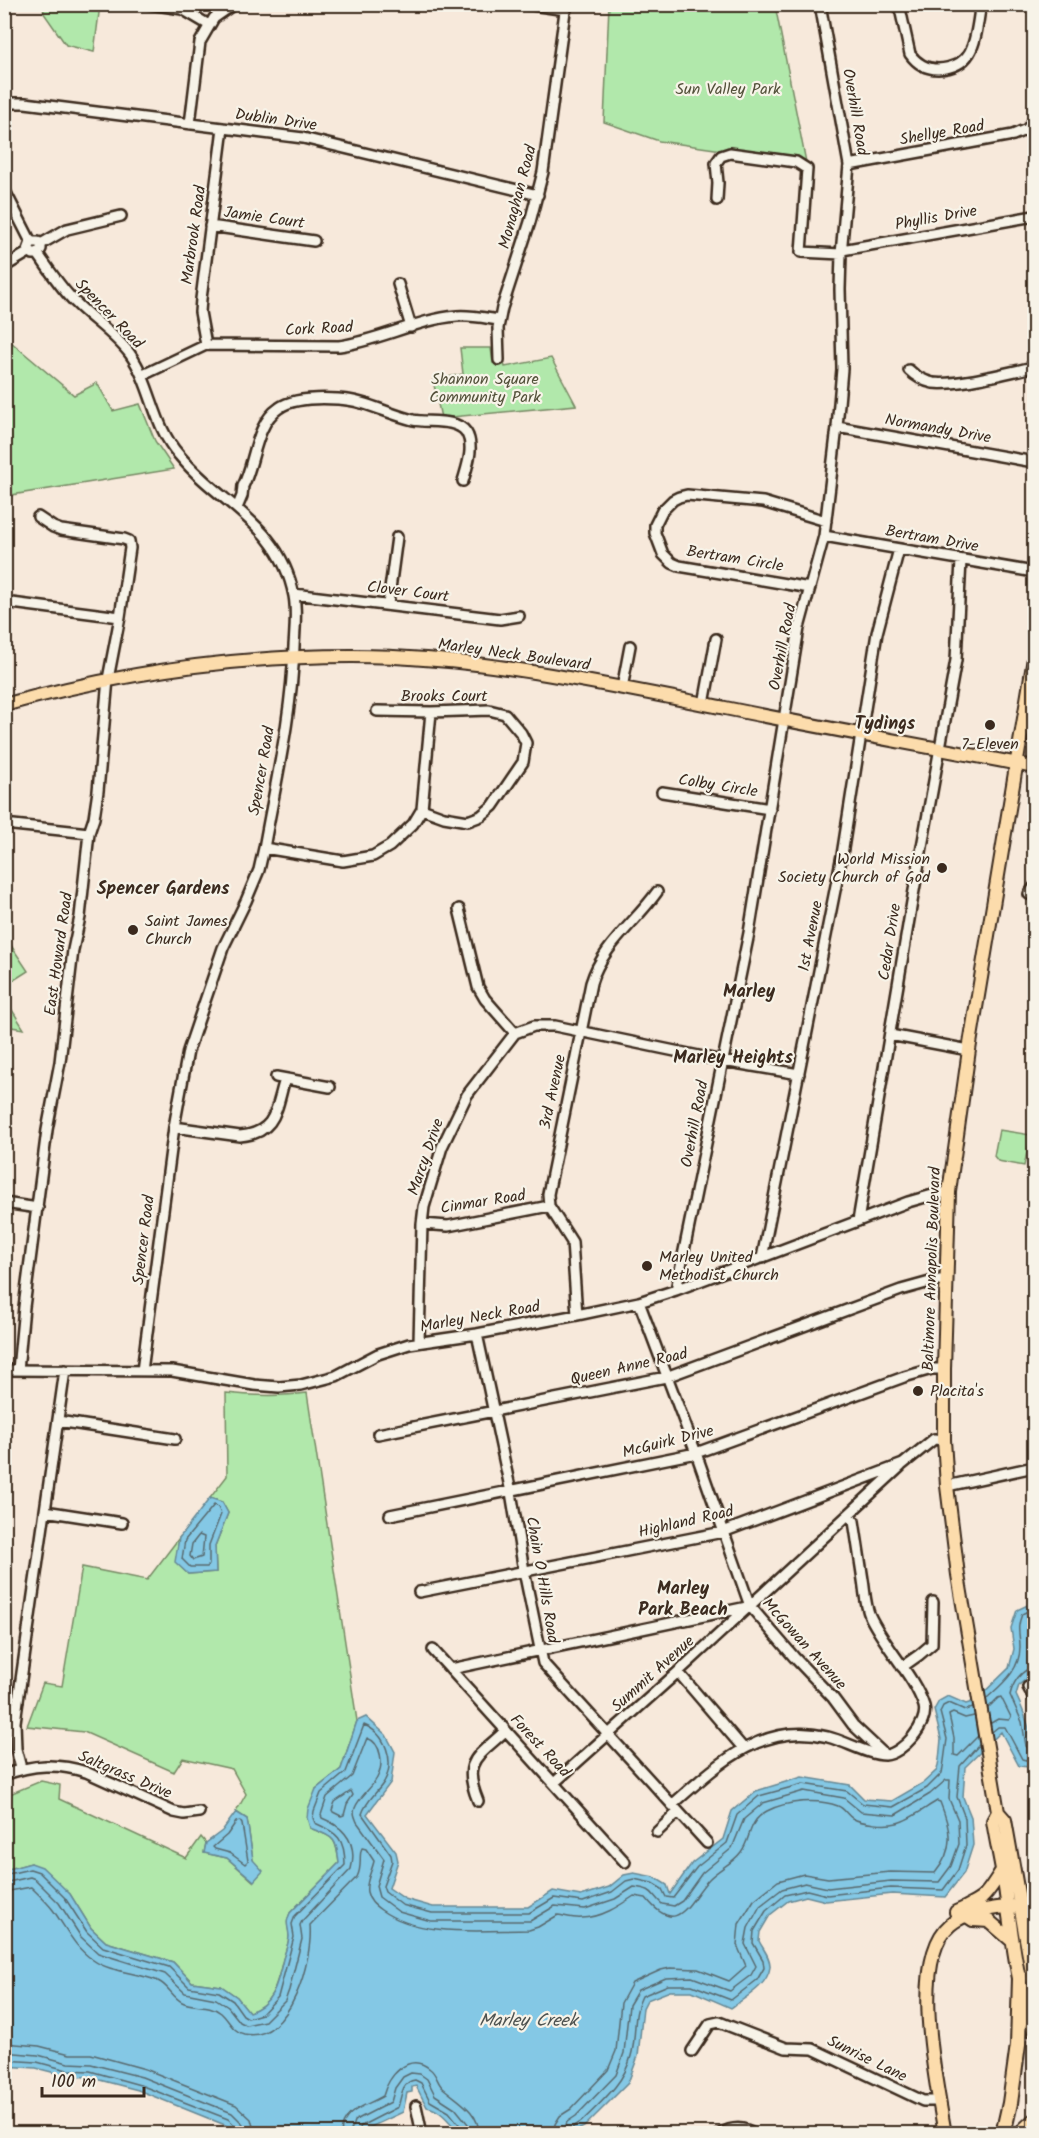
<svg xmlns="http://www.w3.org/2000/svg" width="1039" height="2138" font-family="Kalam,sans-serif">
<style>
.green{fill:#b1e8ab;stroke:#768964;stroke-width:1.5}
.water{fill:#84c8e5;stroke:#678995;stroke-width:1.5}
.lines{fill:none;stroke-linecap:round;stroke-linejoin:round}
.shore{stroke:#58696e;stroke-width:1.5}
.minor-casing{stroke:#3b2a1e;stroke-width:14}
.major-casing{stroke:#3b2a1e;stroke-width:16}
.highway-casing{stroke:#3b2a1e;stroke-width:18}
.minor{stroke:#f7f3e8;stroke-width:9}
.major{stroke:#fcdcac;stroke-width:12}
.highway{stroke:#fcdcac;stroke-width:14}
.poi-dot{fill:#3b2a1e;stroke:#f7f3e8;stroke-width:2}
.labels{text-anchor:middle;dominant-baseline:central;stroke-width:4.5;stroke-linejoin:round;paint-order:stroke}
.park-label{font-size:16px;fill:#53503a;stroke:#f7f3e8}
.street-label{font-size:16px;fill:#3b2a1e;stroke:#f7f3e8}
.poi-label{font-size:16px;fill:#3b2a1e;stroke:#f7f3e8;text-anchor:start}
.neighbourhood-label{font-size:18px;font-weight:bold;fill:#3b2a1e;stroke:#f7f3e8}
.water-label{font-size:18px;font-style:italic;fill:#4d5250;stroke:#f7f3e8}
</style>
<rect width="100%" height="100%" fill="#f7e9db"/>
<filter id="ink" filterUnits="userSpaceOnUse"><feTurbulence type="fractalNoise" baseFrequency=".0167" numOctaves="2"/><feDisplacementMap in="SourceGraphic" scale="12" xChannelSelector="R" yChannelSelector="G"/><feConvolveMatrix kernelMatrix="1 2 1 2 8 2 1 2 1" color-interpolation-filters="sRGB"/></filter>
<g filter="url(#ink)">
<path class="green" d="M46,5H100L94,52L66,45L43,12Z
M609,5H775L806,162L659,141L604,122Z
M5,337L74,395L97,383L113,411L140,404L155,441L174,469L5,496Z
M460,348H491L493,363H504L505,367L551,358L576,405L441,418L433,380L463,374Z
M4,935L28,971L9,983L7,1002L24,1029L5,1026Z
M999,1130L1031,1135L1024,1166L998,1161L994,1156Z
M226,1393C254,1396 279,1397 307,1393L357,1721L341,1769L316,1789L310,1828C335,1838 336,1837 339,1863L290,1913C285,1925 289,1925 289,1936C289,1943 285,1952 283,1959C277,1982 274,2005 249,2012L237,1997L221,1986L192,1982L173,1962L106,1942L91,1928L70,1894L31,1863L5,1870V1818L10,1812L5,1806V1796L41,1781L60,1785L59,1799L186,1858L201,1837L206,1843L204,1853L227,1858L253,1881V1860L247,1819L236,1812L246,1794L232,1769L183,1758L174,1772L84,1732L27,1726L43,1683L62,1686L82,1567L147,1580L179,1538L176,1562L188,1574L216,1572L215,1546L228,1513L222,1502L210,1498L227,1476Z"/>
<path class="water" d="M210,1498L222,1502L228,1513L215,1546L216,1572L188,1574L175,1562L179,1538Z
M1034,1602V1673L1019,1685L1016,1695C1025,1714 1039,1748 1029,1767L1019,1766L1001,1732L965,1767L963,1797L971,1817L973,1845L964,1873L945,1897L892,1894L826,1901L806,1896L788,1901L770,1915L760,1932L759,1941C763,1949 771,1958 770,1967C768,1986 744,1998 731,2008L692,1991H670L647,2000L643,2008L638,2056L628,2083L584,2127L572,2133H459C450,2123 442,2110 427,2107L416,2086L412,2087V2092L407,2093L403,2112L358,2133H235L225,2125L138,2090L88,2077L67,2076L36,2068L5,2066V1870L31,1863L42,1867L70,1894L91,1928L106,1942L173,1962L192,1982L221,1986L237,1997L249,2012C274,2005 278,1981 283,1959C285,1952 289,1943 289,1936C288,1924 285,1924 290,1913L339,1863C336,1837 335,1838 310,1828L307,1818L308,1809L316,1789L341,1769L357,1721L366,1717L386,1735L395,1752L391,1782L367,1814L396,1852L398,1861L389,1888L405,1899L433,1907H528L553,1891L581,1896L609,1887L624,1875L634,1873L654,1877L667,1885L670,1894L692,1863L723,1839L732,1811L756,1791L802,1777L850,1785L864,1799L892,1801L923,1783L937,1770L939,1760L941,1739L934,1710L939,1701L948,1696L966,1704L975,1701L1009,1668L1014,1649L1011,1628L1017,1610Z
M236,1812L247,1819L253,1860L263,1871L254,1881L227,1858L204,1853L206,1843L222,1831Z"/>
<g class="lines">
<path class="shore" d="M214,1505L218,1507L221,1514L209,1545V1565L207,1567H190L182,1559L185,1540Z
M199,1535L204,1537L202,1557L193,1560L190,1556L192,1544Z
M986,1699C1002,1684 1020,1671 1020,1647C1020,1632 1016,1630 1022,1614L1034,1608
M988,1708L998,1698L1001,1697L1011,1717L1009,1720L998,1719L991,1723
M974,1716L965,1718L953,1713L949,1715L954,1738V1755L958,1756L978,1736
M992,1732L998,1727H1005L1022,1759L1026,1760L1032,1755V1752L1026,1746L1022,1722L1010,1695C1013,1682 1021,1670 1034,1667
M351,1791L353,1795L347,1804L344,1815L341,1816L333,1812L332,1810L335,1802Z
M240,1821L242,1824L248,1861L245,1864L230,1853L215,1849L213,1847L227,1835L236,1822Z
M4,1875L30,1869L39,1872L65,1898L87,1932L103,1947L169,1967L189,1987L219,1992L233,2001L243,2015L248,2018L262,2014L278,1997L294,1937L292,1924L295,1916L345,1865C345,1839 338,1833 315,1823L313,1818L314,1811L321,1793L346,1772L364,1725C385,1733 396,1761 384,1782C377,1793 366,1801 362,1814L391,1855L392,1861L383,1886L385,1892L402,1905L432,1913H529L554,1898L583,1902L612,1892L626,1881L634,1879L652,1883L662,1889L666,1897L673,1898L697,1867L727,1843L737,1815L759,1796L803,1784L847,1791L863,1804L893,1807L927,1788L942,1773L944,1761L947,1739L940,1712L943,1706L949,1703L965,1710L973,1708
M4,1883L30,1877L35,1879L59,1903L81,1937L98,1953L165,1974L185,1993L216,1999L228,2007L240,2022L246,2025L265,2021L285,2001L289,1990L302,1939L300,1925L302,1921L351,1869C358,1843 344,1827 322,1818L321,1815L327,1797L352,1776L367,1738C382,1743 384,1765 377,1778C371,1789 359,1797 355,1808C353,1814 355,1817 357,1822L384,1859L376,1886L379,1897L399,1912L431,1921H530L555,1906L585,1909L615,1899L634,1887C655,1890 649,1892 662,1904L674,1906L682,1901L702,1873L732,1848L744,1819L763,1803L804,1791L844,1798L861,1812L895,1815L930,1794L946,1780H950L949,1799L958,1820L959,1844L951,1866L939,1882L891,1881L828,1888L805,1883L782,1889L760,1906L748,1928L745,1944L756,1966L751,1975L730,1991L692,1977L666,1978L638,1990L629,2005L624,2053L616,2075L576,2116L567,2122L563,2134
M4,1892L31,1887C38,1894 47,1902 53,1910C66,1928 74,1947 93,1960C109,1972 139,1973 158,1981C168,1985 172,1997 182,2002C194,2008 210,2003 221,2013C229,2020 232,2031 244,2034C291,2044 313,1958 310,1925L357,1877C363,1866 358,1856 362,1848L366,1849L374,1861C372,1871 365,1882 367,1892C369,1901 374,1905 381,1910C420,1938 483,1930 529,1930L538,1927L558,1915C566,1916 574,1919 582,1918C601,1918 619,1906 634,1896L646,1898C679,1939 688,1901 709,1879C719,1869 733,1863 741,1852C752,1837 747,1822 767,1811C786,1801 818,1798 838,1806C844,1808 847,1815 852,1818C862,1824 886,1826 897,1823C910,1820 925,1808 937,1801L940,1802C951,1829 955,1849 935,1873L890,1872L828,1878L804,1874L778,1881L754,1900L739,1924L737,1945L746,1966L729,1981L698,1969L670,1968L661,1970L632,1983L621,2003L616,2051L608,2070L571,2109L560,2116L555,2124L554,2134
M4,2043L39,2046L70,2054H91L145,2069L236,2105L251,2119L255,2134
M4,2052L38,2055L68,2063L91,2064L142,2077L232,2113L243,2124L246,2134
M4,2060L37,2062L67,2070L90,2071L140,2085L228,2119L237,2127L238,2134
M341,2134C342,2110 366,2106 383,2096C388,2077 408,2051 430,2069C437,2074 437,2083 443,2088C458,2101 479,2111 479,2134
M350,2134L354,2121L391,2102L395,2088L403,2077L411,2073L420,2074L427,2079L435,2095L455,2108L468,2124L470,2134
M357,2134L361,2126L398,2107C402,2096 401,2082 415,2080L421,2083L430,2101L449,2112L462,2128L463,2134
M571,2134L573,2127L581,2122C601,2102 624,2084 631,2056C637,2036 632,2015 642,1996L668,1985H692L731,2000L757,1980L764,1968L763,1960L753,1943L754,1931L766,1911L785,1895L807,1890L827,1895L891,1888L943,1890L958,1870L966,1845L965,1818L957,1797L960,1766L979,1745"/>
<g class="minor-casing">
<path id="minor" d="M150,4L182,9L209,25
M526,4L566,10
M899,4L910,54C917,64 926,69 938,69C978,67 975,34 981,4
M4,103H25L303,138L538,195
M190,124L200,42L214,18L234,4
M849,165L1013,135L1027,129L1034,120
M4,189L31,242
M717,200L718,183L716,163L721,156L730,153L796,162L807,169L801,252L841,254
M210,226L314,241
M41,244L38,242H31L28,250L33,254H38L41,249V244L67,229L121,216
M842,250L1034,216
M38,254C50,271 62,290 77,304C94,321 115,334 130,354C152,385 153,426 179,455C221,506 280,523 294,596C297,612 295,629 294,646C292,714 276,781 264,848L259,870L246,901L223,948L188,1051L174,1127L142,1371
M4,267L29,252
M398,284L411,327
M206,345L200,312L201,299L223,128
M499,360L498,328L502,308L530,222L543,172L566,4
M909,370C916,377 924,381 933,383C959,386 1008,372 1034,367
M143,375L206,345L339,346C378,341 418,319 457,316C471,315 485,318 499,320
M837,427L1034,462
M237,508L242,496L243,486C255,463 255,424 279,408C293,398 321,398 338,399C364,400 388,414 413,420C428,423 456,418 466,432C475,446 467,467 463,481
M824,536L1034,572
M810,588L679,566L672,563L663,554L655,533V525L662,511L673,500L679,497L687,495L763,502L826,521
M294,594L500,619L519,616
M4,602L120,617
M388,604L397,537
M622,688L630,646
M704,704L716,639
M377,711L431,712L489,710L505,714L521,733L526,743L523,762L493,806L481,816L468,821L444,817L422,809
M662,792L770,809
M4,824L89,833
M264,848L343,861L373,856L390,846L413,824L422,809L431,712
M1029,894L1034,887
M459,909L478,987L485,999L515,1033
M890,1035L969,1050
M276,1077L330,1087
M174,1127L240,1136C277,1133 276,1108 285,1079
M4,1203L38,1208
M858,1221L913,896L956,660L961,560
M422,1224L448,1226L549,1206
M762,1258L842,855L877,633L899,549
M676,1290L749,933L799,628L824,536L837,427L842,369L840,289L841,254L849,165L820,4
M639,1302L696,1453L750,1606L794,1657L833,1698L853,1725L885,1755
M577,1315L572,1242L549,1206L548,1194L591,983C602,946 635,923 657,892
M477,1334L511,1492L524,1571L543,1663L707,1843
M419,1342L422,1224L424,1207L442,1147L467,1095L515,1033L534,1026H555L723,1061L799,1074
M4,1370L172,1371L254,1385L279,1387L301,1385L336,1376L378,1354L409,1344L477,1334L577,1315L639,1302L676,1290L908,1202L936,1194L949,1192
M18,1370L24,1307L47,1130L60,1062L73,950L80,917L89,833L94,818L98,791L108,679L120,617L130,548L129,541L124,539L61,530L53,527L38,517
M58,1421L175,1439
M378,1434L666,1377L901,1290L937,1280H947
M947,1486L1034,1467
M45,1511L122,1523
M390,1515L696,1453L904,1377L932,1369H944
M419,1592L723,1532L903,1464L934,1439L944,1440
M433,1650L625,1862
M902,1667L919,1655L932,1644L933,1602
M451,1669L747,1607
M678,1672L743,1748
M1028,1687L1034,1698
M21,1768L16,1749L15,1722L65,1370
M4,1775C33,1764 58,1763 86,1772L174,1812L184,1814L199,1812
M554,1783L678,1672L901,1466
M478,1801C461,1760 478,1757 505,1731
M672,1805C716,1766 763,1720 828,1737C845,1741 868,1755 885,1755C902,1754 929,1724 924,1706C915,1677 884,1646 870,1616C865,1605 865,1592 863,1580C860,1561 857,1541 854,1521L849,1516
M657,1832L678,1812
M1020,1906L1034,1902
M692,2051L710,2024L719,2022L786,2048L813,2049L923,2101H939
M416,2106L422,2134
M720,2134C732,2127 744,2127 755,2134"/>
</g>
<g class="major-casing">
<path id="major" d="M1034,658L969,1050L949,1192L944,1369V1440L947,1486L958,1575L998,1812L1005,1820L1034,1984
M4,705C118,673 234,656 352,656C478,656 602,684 725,708C828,729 932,747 1034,767
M998,1812L993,1821C997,1846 1003,1870 1006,1895C1013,1941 1017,1987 1034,2031
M956,1912C986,1898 984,1898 1001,1872
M967,1916L973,1920L989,1921L1011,1940
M945,2134C937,2086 909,1960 950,1925C967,1910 998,1907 1020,1906"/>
</g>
<g class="highway-casing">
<path id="highway" d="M1003,2134L1010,2103L1018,2045L1020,1978
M1020,2134L1034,2121"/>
</g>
<use href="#minor" class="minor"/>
<use href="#major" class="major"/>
<use href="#highway" class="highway"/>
</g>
</g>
<g class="poi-dot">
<circle cx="990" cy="725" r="6"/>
<circle cx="942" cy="868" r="6"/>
<circle cx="133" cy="930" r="6"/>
<circle cx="647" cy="1266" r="6"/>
<circle cx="918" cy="1391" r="6"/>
</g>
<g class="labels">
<g class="park-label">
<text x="728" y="89">Sun Valley Park</text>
<text x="485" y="379">Shannon Square<tspan x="485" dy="18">Community Park</tspan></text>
</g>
<g class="street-label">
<text transform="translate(855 112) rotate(80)">Overhill Road</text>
<text transform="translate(276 120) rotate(8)">Dublin Drive</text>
<text transform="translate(942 133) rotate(-10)">Shellye Road</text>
<text transform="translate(518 197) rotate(-75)">Monaghan Road</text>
<text transform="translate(264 218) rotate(8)">Jamie Court</text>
<text transform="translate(936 218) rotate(-10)">Phyllis Drive</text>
<text transform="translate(194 235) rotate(-82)">Marbrook Road</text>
<text transform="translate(109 314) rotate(46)">Spencer Road</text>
<text transform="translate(319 329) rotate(-3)">Cork Road</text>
<text transform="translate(938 429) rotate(10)">Normandy Drive</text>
<text transform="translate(932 539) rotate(10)">Bertram Drive</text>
<text transform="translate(735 559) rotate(9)">Bertram Circle</text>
<text transform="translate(408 592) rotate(7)">Clover Court</text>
<text transform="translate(783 647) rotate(-79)">Overhill Road</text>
<text transform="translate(514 655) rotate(8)">Marley Neck Boulevard</text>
<text x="444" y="696">Brooks Court</text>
<text transform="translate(262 771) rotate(-80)">Spencer Road</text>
<text transform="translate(718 786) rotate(9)">Colby Circle</text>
<text transform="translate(811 936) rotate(-79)">1st Avenue</text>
<text transform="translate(890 942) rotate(-81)">Cedar Drive</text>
<text transform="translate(59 954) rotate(-82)">East Howard Road</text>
<text transform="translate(553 1092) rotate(-78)">3rd Avenue</text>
<text transform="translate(695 1124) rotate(-79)">Overhill Road</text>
<text transform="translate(426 1157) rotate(-71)">Marcy Drive</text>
<text transform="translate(483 1202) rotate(-9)">Cinmar Road</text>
<text transform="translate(144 1240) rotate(-83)">Spencer Road</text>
<text transform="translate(932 1269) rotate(-88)">Baltimore Annapolis Boulevard</text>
<text transform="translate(480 1317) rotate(-10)">Marley Neck Road</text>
<text transform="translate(629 1367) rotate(-13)">Queen Anne Road</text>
<text transform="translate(668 1442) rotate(-14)">McGuirk Drive</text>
<text transform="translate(686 1522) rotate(-13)">Highland Road</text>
<text transform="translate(542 1580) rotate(80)">Chain O Hills Road</text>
<text transform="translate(804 1644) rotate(48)">McGowan Avenue</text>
<text transform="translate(653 1674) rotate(-42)">Summit Avenue</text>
<text transform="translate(540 1746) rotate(47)">Forest Road</text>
<text transform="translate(125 1775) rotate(23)">Saltgrass Drive</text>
<text transform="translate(867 2059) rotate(26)">Sunrise Lane</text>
</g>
<g class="poi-label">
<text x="990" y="744" text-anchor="middle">7-Eleven</text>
<text x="930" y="859" text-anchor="end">World Mission<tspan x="930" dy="18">Society Church of God</tspan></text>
<text x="145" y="921">Saint James<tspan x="145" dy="18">Church</tspan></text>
<text x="659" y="1257">Marley United<tspan x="659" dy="18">Methodist Church</tspan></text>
<text x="930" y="1391">Placita's</text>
</g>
<g class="neighbourhood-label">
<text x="885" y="724">Tydings</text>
<text x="163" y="889">Spencer Gardens</text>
<text x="749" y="992">Marley</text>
<text x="733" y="1058">Marley Heights</text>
<text x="683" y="1589">Marley<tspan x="683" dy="21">Park Beach</tspan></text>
</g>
<g class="water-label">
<text x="528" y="2021">Marley Creek</text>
</g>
</g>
<rect width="1039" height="2138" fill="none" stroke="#f7f3e8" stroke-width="24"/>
<rect x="12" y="12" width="1015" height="2114" fill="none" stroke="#3b2a1e" stroke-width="2" filter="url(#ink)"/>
<path d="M42 2087v9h102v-9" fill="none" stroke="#3b2a1e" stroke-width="3"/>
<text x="51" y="2087" font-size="18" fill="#3b2a1e" stroke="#f7f3e8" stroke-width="4.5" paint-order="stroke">100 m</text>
</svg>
